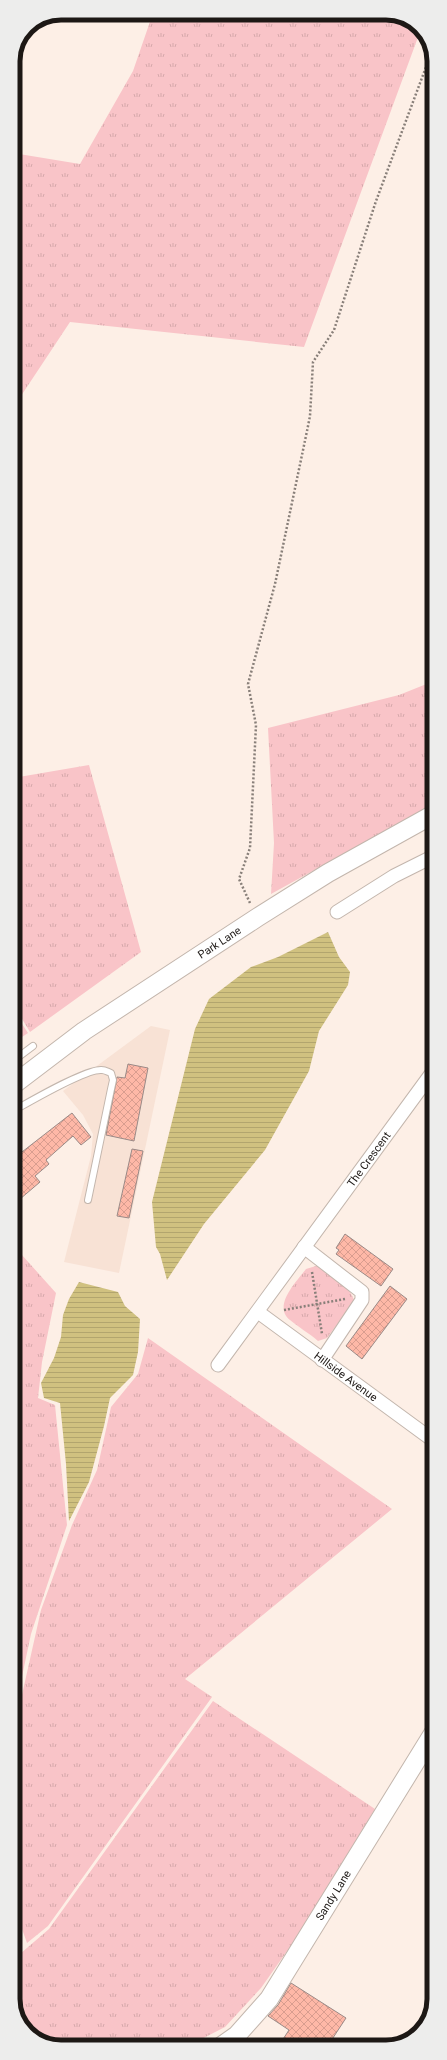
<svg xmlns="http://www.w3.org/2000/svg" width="447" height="2060" font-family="Roboto,sans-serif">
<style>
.built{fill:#f8e2d5}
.grass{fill:url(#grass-tufts)}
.garden{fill:#f9c4c8}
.water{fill:url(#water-rules)}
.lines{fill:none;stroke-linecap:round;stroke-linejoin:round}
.stream{stroke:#d0c180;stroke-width:4.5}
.building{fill:url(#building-cross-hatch);stroke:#9a8a87}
.service-casing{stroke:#c3b6ad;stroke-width:8}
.minor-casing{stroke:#c3b6ad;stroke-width:15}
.secondary-casing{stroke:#c3b6ad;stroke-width:20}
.path{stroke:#887f79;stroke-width:2.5;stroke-dasharray:2 2;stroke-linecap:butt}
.service{stroke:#fff;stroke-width:6}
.minor{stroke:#fff;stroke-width:13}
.secondary{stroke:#fff;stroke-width:18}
.labels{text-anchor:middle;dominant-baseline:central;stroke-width:3;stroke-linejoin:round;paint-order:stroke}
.street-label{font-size:11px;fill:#1d1815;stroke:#fff}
.rim{fill:none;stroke:#1d1815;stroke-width:5}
</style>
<defs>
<pattern id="grass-tufts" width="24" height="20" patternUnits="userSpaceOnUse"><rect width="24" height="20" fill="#f9c4c8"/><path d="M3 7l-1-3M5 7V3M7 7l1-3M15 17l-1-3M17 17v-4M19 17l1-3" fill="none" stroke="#d5a8ab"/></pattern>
<pattern id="water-rules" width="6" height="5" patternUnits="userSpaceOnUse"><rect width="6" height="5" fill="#d0c180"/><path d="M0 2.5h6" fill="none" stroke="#b2a56e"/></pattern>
<pattern id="building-cross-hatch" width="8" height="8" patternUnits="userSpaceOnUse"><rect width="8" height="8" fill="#feb8a7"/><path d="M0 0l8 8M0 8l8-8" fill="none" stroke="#d99d8f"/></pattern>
</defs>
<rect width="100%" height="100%" fill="#fdefe6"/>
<path class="built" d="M151,1026L170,1030L119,1273L64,1262L91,1156L93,1134L83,1115L63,1091Z"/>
<path class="grass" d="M153,13H392L421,29L304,347L70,322L13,408V153L80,164L133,71Z
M434,681V804L271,894L274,843L268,728L399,695Z
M89,765L141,952L30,1032L13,1004V778Z
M13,1245L56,1293L42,1362L38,1398L55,1405L67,1525L31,1634L13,1719Z
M316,1266C327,1271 353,1289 354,1301L327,1338L318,1341C309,1333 298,1327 290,1320C272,1306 297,1281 306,1269Z
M148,1338L392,1509L185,1679L212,1697L48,1926L27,1943L13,1904V1735L41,1610L72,1525L97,1470L111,1407L138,1374Z
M213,1701L375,1809L304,1927L261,1988L225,2027L186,2047H55L27,2033L13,2006V1960L49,1929Z"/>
<path class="garden" d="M13,1010L28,1033L13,1043Z"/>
<path class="water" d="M328,932L339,957L350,972L348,985L319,1031L309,1071L265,1150L204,1224L167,1280L160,1254L156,1247L152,1202L195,1029L209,999L251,967L278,957Z
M79,1282L118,1292L125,1306L140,1319L138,1352L133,1375L110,1398L104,1426L89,1482L69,1521L66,1464L60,1403L44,1398L41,1383L54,1358L61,1337L63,1315L69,1299Z"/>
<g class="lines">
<path class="stream" d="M13,1434L18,1484L13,1543
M13,1632H18"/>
</g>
<path class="building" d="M128,1064L148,1068L134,1141L106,1135L117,1077L125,1078Z
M72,1113L91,1137L81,1145L73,1136L46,1160L49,1164L35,1176L40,1182L13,1205V1159Z
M132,1149L143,1151L129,1218L117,1216Z
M345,1234L393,1269L381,1286L336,1254L339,1250L336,1248Z
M390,1286L407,1299L362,1359L346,1346Z
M291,1983L346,2018L327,2047H278L289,2030L268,2016L278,2005Z"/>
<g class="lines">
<g class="service-casing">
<path id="service" d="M13,1061L33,1046
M13,1111C29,1102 87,1068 102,1070C105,1070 108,1072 111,1073L113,1080L111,1089L88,1200"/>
</g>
<g class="minor-casing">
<g id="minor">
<path d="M337,912L394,876L434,856"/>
<path d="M304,1247L362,1292V1300L322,1360"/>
<path id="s1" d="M258,1312L434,1441"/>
<path id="s2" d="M218,1365L434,1070"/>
<path d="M419,2033L425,2024"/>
</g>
</g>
<g class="secondary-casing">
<g id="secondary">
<path id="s3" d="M13,1085L84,1031L258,917L328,873L434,814"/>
<path id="s4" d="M220,2047L237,2035L269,1999L434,1732"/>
</g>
</g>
<path class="path" d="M250,903L239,879L250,848L256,725L248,684L275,584L307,431L310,416L313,362L334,330L376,201L432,51
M312,1272L322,1334
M284,1310L345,1299"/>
<use href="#service" class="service"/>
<use href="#minor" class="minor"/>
<use href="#secondary" class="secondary"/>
</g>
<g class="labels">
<g class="street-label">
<text stroke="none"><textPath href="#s3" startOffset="251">Park Lane</textPath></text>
<text stroke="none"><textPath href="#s2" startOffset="255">The Crescent</textPath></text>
<text stroke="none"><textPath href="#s1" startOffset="109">Hillside Avenue</textPath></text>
<text stroke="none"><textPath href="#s4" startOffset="191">Sandy Lane</textPath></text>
</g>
</g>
<path d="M0 0H447V2060H0ZM61 20H386A41 41 0 0 1 427 61V1999A41 41 0 0 1 386 2040H61A41 41 0 0 1 20 1999V61A41 41 0 0 1 61 20Z" fill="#ededec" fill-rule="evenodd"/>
<path class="rim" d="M61 20H386A41 41 0 0 1 427 61V1999A41 41 0 0 1 386 2040H61A41 41 0 0 1 20 1999V61A41 41 0 0 1 61 20Z"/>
</svg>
